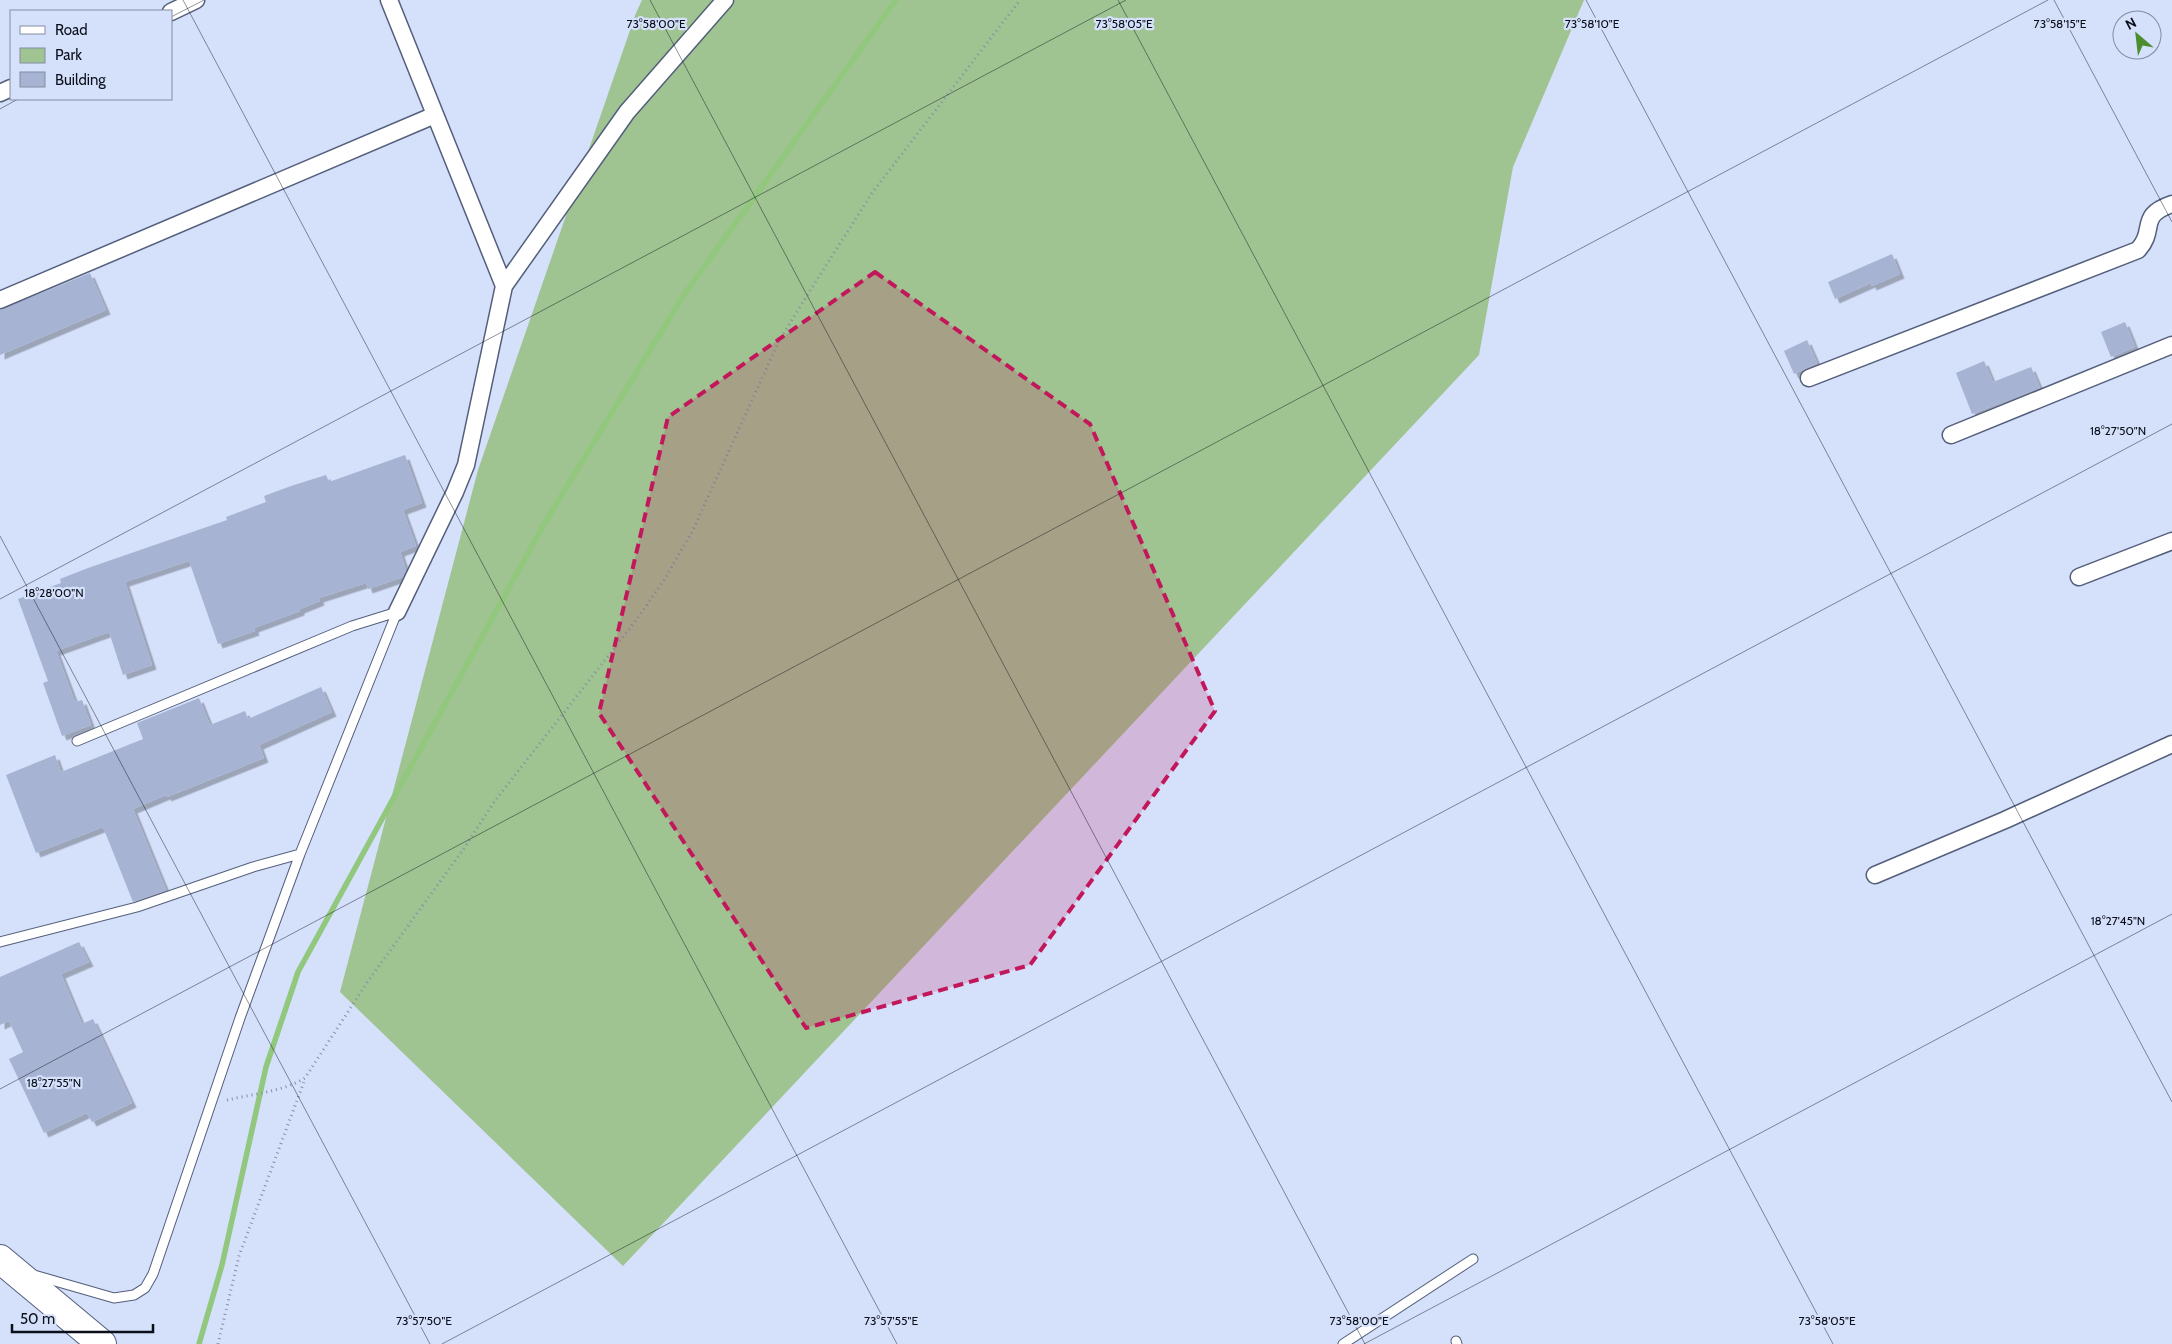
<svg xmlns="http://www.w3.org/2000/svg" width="2172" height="1344" font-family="Cabin,sans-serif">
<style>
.green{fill:#9fc491}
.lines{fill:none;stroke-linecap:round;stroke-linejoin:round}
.stream{stroke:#92c77e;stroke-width:5.5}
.building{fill:#a6b3d3;filter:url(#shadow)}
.lane-casing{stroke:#535f7b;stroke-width:11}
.street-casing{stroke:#535f7b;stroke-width:19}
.highway-casing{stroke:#535f7b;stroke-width:30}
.path{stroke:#868fa4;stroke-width:3;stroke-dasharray:1 4;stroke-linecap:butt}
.lane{stroke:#fff;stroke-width:9}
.street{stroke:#fff;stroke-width:16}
.highway{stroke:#fff;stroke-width:28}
.marked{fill:#c2185b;fill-opacity:0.2;stroke:#c2185b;stroke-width:4;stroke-dasharray:10 6;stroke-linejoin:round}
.ticks{fill:none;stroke:#0a0f1a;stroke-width:1;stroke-opacity:0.45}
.ticks-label{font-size:12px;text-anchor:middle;fill:#0a0f1a;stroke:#d5e0fb;stroke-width:4.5;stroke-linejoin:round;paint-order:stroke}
</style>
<defs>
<filter id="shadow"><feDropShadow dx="4.5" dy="4.5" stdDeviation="0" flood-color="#0004"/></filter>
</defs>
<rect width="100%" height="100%" fill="#d5e0fb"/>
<path class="green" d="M642,0H1584L1513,167L1479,355L623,1266L340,992L478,470L636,13Z"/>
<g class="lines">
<path class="stream" d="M199,1344L222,1265L266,1067L298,972L544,524L683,296L896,0"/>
</g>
<path class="building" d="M1892,254L1900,274L1872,286L1871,283L1835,299L1828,282Z
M90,273L106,310L0,355V310Z
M2125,322L2135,347L2111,357L2101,332Z
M1807,340L1817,363L1794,374L1784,351Z
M1984,361L1993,382L2031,367L2040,388L1972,414L1956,373Z
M405,455L422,503L403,510L416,546L400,552L406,570L403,577L368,589L366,583L319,598L320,601L300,609V611L254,628L255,631L218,644L189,561L125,582L152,665L123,675L109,632L56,651L75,702L82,700L91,725L62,736L43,683L48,681L18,599L61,583L60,579L88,568L227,520L226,517L266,502L264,496L291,486L326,475L329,482Z
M321,687L332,712L259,745L264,758L167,797L166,795L133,809L166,890L133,902L103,827L36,853L6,775L55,755L61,772L143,739L137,723L199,698L210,725L245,711L248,719Z
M79,942L89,962L61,974L82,1024L93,1019L132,1103L92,1122L87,1113L44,1133L9,1059L23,1052L9,1021L0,1025V977Z"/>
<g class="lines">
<g class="lane-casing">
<path id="lane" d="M77,741L352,626L397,612
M0,942L137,907L253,867L300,854
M34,1275L114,1298L134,1295L145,1288L153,1274L240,1018L300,854L397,612
M1456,1341L1457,1344
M1343,1344L1473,1259"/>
</g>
<g class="street-casing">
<path id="street" d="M389,0L504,286
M171,12L196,0
M0,93L11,88
M0,300L435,115
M1809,378L2138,250C2157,229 2137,216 2172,204
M1951,435L2172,345
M2079,577L2172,541
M397,612L455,492L466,465L504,286L627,112L725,0
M1875,875L2005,820L2172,744"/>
</g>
<g class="highway-casing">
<path id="highway" d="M0,1259L102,1344"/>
</g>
<path class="path" d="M227,1100C252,1094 282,1092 305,1078L368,981L463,850L494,802L637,619L664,580L692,532L779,341L808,294L872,193L1020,0
M218,1344L239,1256L305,1079"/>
<use href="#lane" class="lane"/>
<use href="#street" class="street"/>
<use href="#highway" class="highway"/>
</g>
<path class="marked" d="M875,272L1090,424L1215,711L1030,965L806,1028L599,713L668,417Z"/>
<path class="ticks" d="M183,0L897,1344M650,0L1365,1344M1118,0L1833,1344M1586,0L2172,1102M2054,0L2172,222M171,17L204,0M0,109L18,99M0,536L430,1344M0,599L1126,0M0,1089L2048,0M442,1344L2172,424M1364,1344L2172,914"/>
<g class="ticks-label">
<text x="656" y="28">73°58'00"E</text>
<text x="1124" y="28">73°58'05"E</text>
<text x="1592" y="28">73°58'10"E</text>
<text x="2060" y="28">73°58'15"E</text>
<text x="2118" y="435">18°27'50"N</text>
<text x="54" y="597">18°28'00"N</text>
<text x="2118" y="925">18°27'45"N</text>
<text x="54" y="1087">18°27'55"N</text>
<text x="424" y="1325">73°57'50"E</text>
<text x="891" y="1325">73°57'55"E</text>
<text x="1359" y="1325">73°58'00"E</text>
<text x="1827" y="1325">73°58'05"E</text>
</g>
<rect x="10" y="10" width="162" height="90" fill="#d5e0fb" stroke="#848ca1"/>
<rect x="20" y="26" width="25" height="8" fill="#ffffff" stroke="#848ca1"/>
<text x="55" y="35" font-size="15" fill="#0a0f1a">Road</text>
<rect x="20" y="48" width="25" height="15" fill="#9fc491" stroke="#848ca1"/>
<text x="55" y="60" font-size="15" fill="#0a0f1a">Park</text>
<rect x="20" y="72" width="25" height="15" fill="#a6b3d3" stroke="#848ca1"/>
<text x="55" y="85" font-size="15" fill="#0a0f1a">Building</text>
<g transform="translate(2137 35) rotate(332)"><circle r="24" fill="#d5e0fb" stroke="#848ca1"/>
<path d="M0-4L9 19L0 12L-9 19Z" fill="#4c8d2f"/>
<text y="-8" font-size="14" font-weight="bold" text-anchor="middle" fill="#0a0f1a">N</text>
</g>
<path d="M12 1324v8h141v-8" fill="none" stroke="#0a0f1a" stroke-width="2.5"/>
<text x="20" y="1324" font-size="15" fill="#0a0f1a" stroke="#d5e0fb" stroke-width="4" paint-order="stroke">50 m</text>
</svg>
